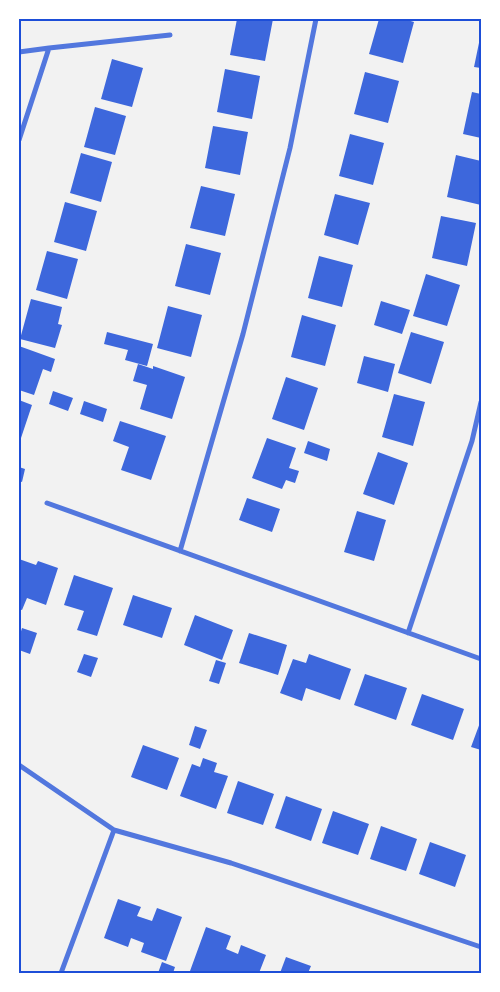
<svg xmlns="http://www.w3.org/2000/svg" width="500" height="992" font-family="'Alegreya Sans',sans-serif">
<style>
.building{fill:#3d67dc}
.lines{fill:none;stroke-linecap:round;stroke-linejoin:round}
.minor{stroke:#5277de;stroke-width:5}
.neatline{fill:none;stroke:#1d4ed8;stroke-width:2}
</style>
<rect width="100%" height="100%" fill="#f2f2f2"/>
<path class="building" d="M237,19H273L265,61L230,55Z
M379,19H404L414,22L403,63L369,54Z
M480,38H481V68L474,67Z
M112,59L143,68L132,107L101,99Z
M225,69L260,76L252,119L217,112Z
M365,72L399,81L388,123L354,114Z
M472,92L481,94V138L463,134Z
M95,107L126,116L115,155L84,147Z
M213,126L248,132L240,175L205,168Z
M350,134L384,143L373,185L339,176Z
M81,153L112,162L101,202L70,193Z
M456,155L481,161V205L447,197Z
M201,186L235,194L225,236L190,228Z
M335,194L370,203L358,245L324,235Z
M65,202L97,211L86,251L54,242Z
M441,216L476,223L467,266L432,258Z
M186,244L221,253L210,295L175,286Z
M47,251L78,259L67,299L36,290Z
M319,256L353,265L342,307L308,298Z
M426,274L460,285L447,326L413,316Z
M31,299L62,307L58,324L62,325L55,348L20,339Z
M381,301L410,310L402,334L374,325Z
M168,306L202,315L191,357L157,348Z
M302,315L336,325L325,366L291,357Z
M107,332L153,344L147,366L125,360L128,350L104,344Z
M411,332L444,342L431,384L398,373Z
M19,346L55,359L51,372L43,369L34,395L19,390Z
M364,356L395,364L388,392L357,383Z
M138,364L153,369V366L185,377L172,419L140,409L147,385L133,381Z
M286,377L318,388L304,430L272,419Z
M53,391L73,398L68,411L49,404Z
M394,394L425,402L413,446L382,437Z
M19,400L32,405L20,441L19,440Z
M84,401L107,409L103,422L80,414Z
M120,421L166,436L151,480L121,470L129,447L113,441Z
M267,438L296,448L289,468L299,471L295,483L286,480L282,489L252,478Z
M308,441L330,449L327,461L304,453Z
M378,452L408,463L394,505L363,494Z
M19,467L25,469L22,482L19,481Z
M247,498L280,509L272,532L239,520Z
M357,511L386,520L374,561L344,552Z
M19,559L36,565L38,561L58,568L46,605L27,598L22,610L19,609Z
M74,575L113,588L97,636L77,630L84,611L64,605Z
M133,595L172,608L162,638L123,625Z
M195,615L233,630L222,660L184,645Z
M22,628L37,633L30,654L19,650V638Z
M249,633L287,645L278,675L239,663Z
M84,654L98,658L91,677L77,672Z
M309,654L351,669L340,700L306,688L302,701L280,693L293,659L306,663Z
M216,660L226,663L219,684L209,681Z
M365,674L407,688L396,720L354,705Z
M422,694L464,709L453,740L411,725Z
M481,720V750L471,747Z
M195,726L207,730L200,749L189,745Z
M143,745L179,758L167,790L131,777Z
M203,758L217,763L214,772L228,776L216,809L180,796L192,764L200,767Z
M238,781L274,794L263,825L227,813Z
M286,796L322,809L311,841L275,828Z
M333,811L369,824L358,855L322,843Z
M381,826L417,839L406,871L370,859Z
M430,842L466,855L455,887L419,874Z
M118,899L141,907L137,916L152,921L157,908L182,917L166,961L141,952L144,943L131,938L128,947L104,938Z
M206,927L231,936L226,949L238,954L241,945L266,955L259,973H222L217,971L216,973H196L190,971Z
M286,957L311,966L308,973H280Z
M162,962L175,967L173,973H158Z"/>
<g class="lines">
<path class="minor" d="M19,52L49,48
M19,140L49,48L170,35
M47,503L481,659
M180,551L243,334L290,148L316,19
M408,633L472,441L481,402
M19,765L114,830L231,863L481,947
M61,973L114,830"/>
</g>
<rect width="500" height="992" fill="none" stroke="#ffffff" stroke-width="40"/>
<rect x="20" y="20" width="460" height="952" class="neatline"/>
</svg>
